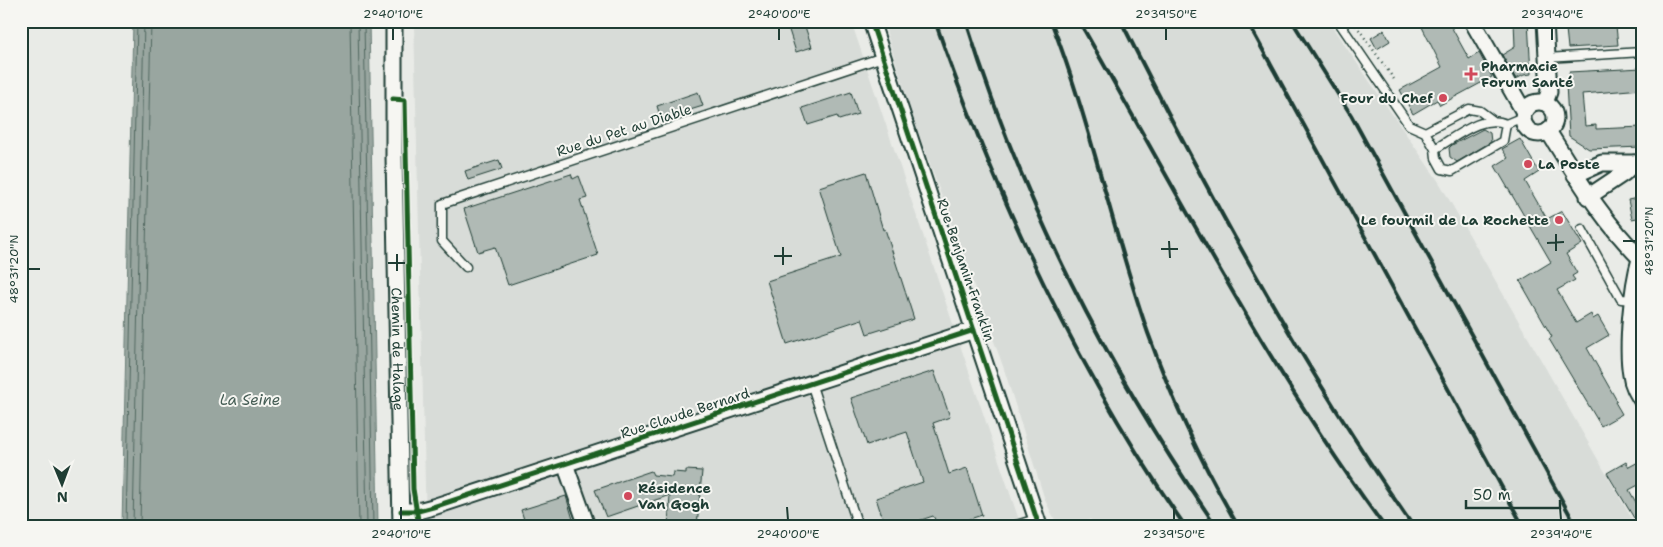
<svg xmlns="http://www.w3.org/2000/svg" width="1663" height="547" font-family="'Shantell Sans',sans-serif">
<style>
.built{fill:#d8dcd8}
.water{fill:#99a6a0;stroke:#687c75}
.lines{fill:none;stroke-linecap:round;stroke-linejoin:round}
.shore{stroke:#50675f;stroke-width:1}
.building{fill:#b0bab5;stroke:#1f3d34}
.lane-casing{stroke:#1f3d34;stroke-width:11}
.street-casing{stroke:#1f3d34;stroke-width:19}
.path{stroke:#1f3d34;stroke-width:2.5;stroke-dasharray:1 4;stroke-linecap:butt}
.lane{stroke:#f6f6f2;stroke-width:8}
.street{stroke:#f6f6f2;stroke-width:15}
.rail{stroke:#1f3d34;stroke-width:4}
.cycleway-casing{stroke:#f6f6f2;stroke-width:8}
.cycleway{stroke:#1b5e20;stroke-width:5}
.ticks{fill:none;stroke:#1f3d34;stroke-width:2}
.poi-dot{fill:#d1495b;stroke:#f6f6f2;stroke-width:2}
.labels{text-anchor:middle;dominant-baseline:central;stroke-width:4;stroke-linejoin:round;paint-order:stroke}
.poi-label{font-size:14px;font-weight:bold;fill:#1f3d34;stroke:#f6f6f2;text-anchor:start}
.street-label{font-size:14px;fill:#1f3d34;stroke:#f6f6f2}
.water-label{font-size:15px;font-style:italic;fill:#445c54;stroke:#f6f6f2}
.neatline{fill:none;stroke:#1f3d34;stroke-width:2}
.ticks-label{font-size:12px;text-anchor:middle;fill:#1f3d34}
</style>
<rect width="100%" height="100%" fill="#e9ebe7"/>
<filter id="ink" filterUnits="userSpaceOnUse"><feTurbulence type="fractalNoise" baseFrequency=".02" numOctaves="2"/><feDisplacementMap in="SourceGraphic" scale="10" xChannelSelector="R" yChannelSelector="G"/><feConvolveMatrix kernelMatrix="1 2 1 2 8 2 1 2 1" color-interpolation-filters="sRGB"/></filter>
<g filter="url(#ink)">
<path class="built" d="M414,21H851L1021,526H426Z
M883,21H1328L1439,182L1636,526H1095L1090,519L1080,526H1058L1045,500L1004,369L914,120Z"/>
<path class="water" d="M133,21H369L378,526H122Z"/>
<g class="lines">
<path class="shore" d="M350,21L359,526
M358,21L367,526
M364,21L373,526
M126,526L137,21
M133,526L144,21
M140,526L151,21"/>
</g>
<path class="building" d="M794,21H803L812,47L796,52L787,24Z
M1419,21H1448L1469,59L1479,53L1492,77L1440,105L1437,100L1413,114L1400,90L1442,67Z
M1514,21H1528L1531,74L1524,75L1516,79L1502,55L1515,47Z
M1616,26L1618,45L1568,48L1566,29Z
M1384,30L1390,41L1377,49L1371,38Z
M1642,68V89L1582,94L1585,126L1596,125V129L1642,127V147L1589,149L1569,136L1566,84L1570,83L1569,72Z
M698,92L703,106L661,119L657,106Z
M851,92L858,114L839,120L837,116L808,125L802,108Z
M1483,129L1490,133L1491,142L1457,162L1450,157L1449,148L1452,145Z
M1520,139L1539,172L1525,181L1547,219L1562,211L1582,244L1566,254L1577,273L1572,276L1575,280L1557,290L1576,323L1591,314L1593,319L1598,316L1609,335L1587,348L1617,401L1615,402L1622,414L1601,426L1549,339L1552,337L1520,281L1551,262L1495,166L1508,158L1502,149Z
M499,160L502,169L468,180L465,171Z
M866,172L883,230L885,229L914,319L867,334L862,319L787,344L767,281L841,257L819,187Z
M571,174L573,179L579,176L587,198L580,200L598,255L508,285L495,247L478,252L464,209Z
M1642,197V217L1632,219L1628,200Z
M934,371L950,417L933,423L949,474L967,468L982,515L948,526H939L933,516L909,524V526H885L876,498L923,482L907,432L867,445L851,398Z
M1642,460V483L1629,490L1642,513L1634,518L1607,473L1626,462L1629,467Z
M686,470L702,471L697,526H668L670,495L606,517L595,490L651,471L653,475L672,477L673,472L686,473Z
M566,496L575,526H526L521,510Z"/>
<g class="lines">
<g class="lane-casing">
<path id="lane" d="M1338,21L1409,125L1425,132
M1547,58L1642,52
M1506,124L1503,141L1452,171L1442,169L1436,158L1435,149C1456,137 1483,113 1506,124L1523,117
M1435,149L1425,132L1469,109L1480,111L1492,120
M1582,229L1621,299L1633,300
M466,267L442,241V204L883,57
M811,383L858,526
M1013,526L1036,519"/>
</g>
<g class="street-casing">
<g id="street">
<path id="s1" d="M394,21V156L401,526"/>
<path d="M871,21L1039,526"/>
<path d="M1472,21L1524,112"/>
<circle cx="1539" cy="118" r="16"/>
<path d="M1545,103L1549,92L1545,21"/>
<path d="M1548,131C1579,180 1601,219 1642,260"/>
<path d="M1575,175L1602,163H1642"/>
<path d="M1588,197L1624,173L1634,163"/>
<path d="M1640,259C1632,287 1626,346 1631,375C1632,385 1637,393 1642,401"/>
<path d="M565,464L587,526"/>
<path d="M401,511H418L433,507L974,330"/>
</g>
</g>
<path class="path" d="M1353,21L1396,82"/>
<use href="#lane" class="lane"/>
<use href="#street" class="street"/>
<path class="rail" d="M935,21C997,199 1077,371 1185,526
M966,21C1023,205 1107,368 1216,526
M1051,21C1091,123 1112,230 1148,333C1172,400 1202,464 1238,526
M1079,21C1177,191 1267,367 1384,526
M1121,21C1208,194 1302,367 1413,526
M1247,21L1523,526
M1292,21L1351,115L1576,526"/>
<g class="cycleway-casing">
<path id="cycleway" d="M871,21L1039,526
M393,99L405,100L413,489L419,526
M401,511H418L433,507L974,330"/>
</g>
<use href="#cycleway" class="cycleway"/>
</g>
</g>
<path class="ticks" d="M393,28V40M779,28V40M1166,28V40M1552,28V40M1556,234V251M1169,241L1170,258M1623,241H1636M1547,243L1564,242M783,247V265M1161,249H1178M397,254V271M774,256H792M388,263H405M28,269H40M401,507V520M787,507L788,520M1174,507V520M1560,507L1561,520"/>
<g class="poi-dot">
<path d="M1468.5 66.5h5v5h5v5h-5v5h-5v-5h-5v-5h5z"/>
<circle cx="1443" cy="98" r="5"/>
<circle cx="1528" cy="164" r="5"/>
<circle cx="1559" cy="220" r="5"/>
<circle cx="628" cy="496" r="5"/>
</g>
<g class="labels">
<g class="poi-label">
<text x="1481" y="66">Pharmacie<tspan x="1481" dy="16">Forum Santé</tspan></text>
<text x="1433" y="98" text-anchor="end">Four du Chef</text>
<text x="1538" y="164">La Poste</text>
<text x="1549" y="220" text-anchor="end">Le fourmil de La Rochette</text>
<text x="638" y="488">Résidence<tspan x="638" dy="16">Van Gogh</tspan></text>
</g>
<g class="street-label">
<text transform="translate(624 130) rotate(-18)">Rue du Pet au Diable</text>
<text transform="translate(966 270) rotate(71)">Rue Benjamin Franklin</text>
<text stroke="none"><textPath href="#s1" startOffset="328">Chemin de Halage</textPath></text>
<text transform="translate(685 413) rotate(-18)">Rue Claude Bernard</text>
</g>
<g class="water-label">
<text x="250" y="400">La Seine</text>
</g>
</g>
<rect width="1663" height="547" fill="none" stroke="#f6f6f2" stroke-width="55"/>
<g transform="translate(62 484) rotate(179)" stroke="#f6f6f2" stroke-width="4" paint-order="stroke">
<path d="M0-4L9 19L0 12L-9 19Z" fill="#1f3d34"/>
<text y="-8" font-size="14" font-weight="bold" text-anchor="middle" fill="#1f3d34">N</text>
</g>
<path d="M1466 500v8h94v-8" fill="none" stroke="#1f3d34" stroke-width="2.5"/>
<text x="1473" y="500" font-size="15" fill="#1f3d34" stroke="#f6f6f2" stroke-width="4" paint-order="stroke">50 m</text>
<rect x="28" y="28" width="1608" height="492" class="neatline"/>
<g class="ticks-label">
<text x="393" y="18">2°40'10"E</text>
<text x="779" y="18">2°40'00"E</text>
<text x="1166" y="18">2°39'50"E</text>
<text x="1552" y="18">2°39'40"E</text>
<text transform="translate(1649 241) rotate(-90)" y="4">48°31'20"N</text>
<text transform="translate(14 269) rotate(-90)" y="4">48°31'20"N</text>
<text x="401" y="538">2°40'10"E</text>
<text x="788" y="538">2°40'00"E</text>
<text x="1174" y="538">2°39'50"E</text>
<text x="1561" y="538">2°39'40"E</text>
</g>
</svg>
